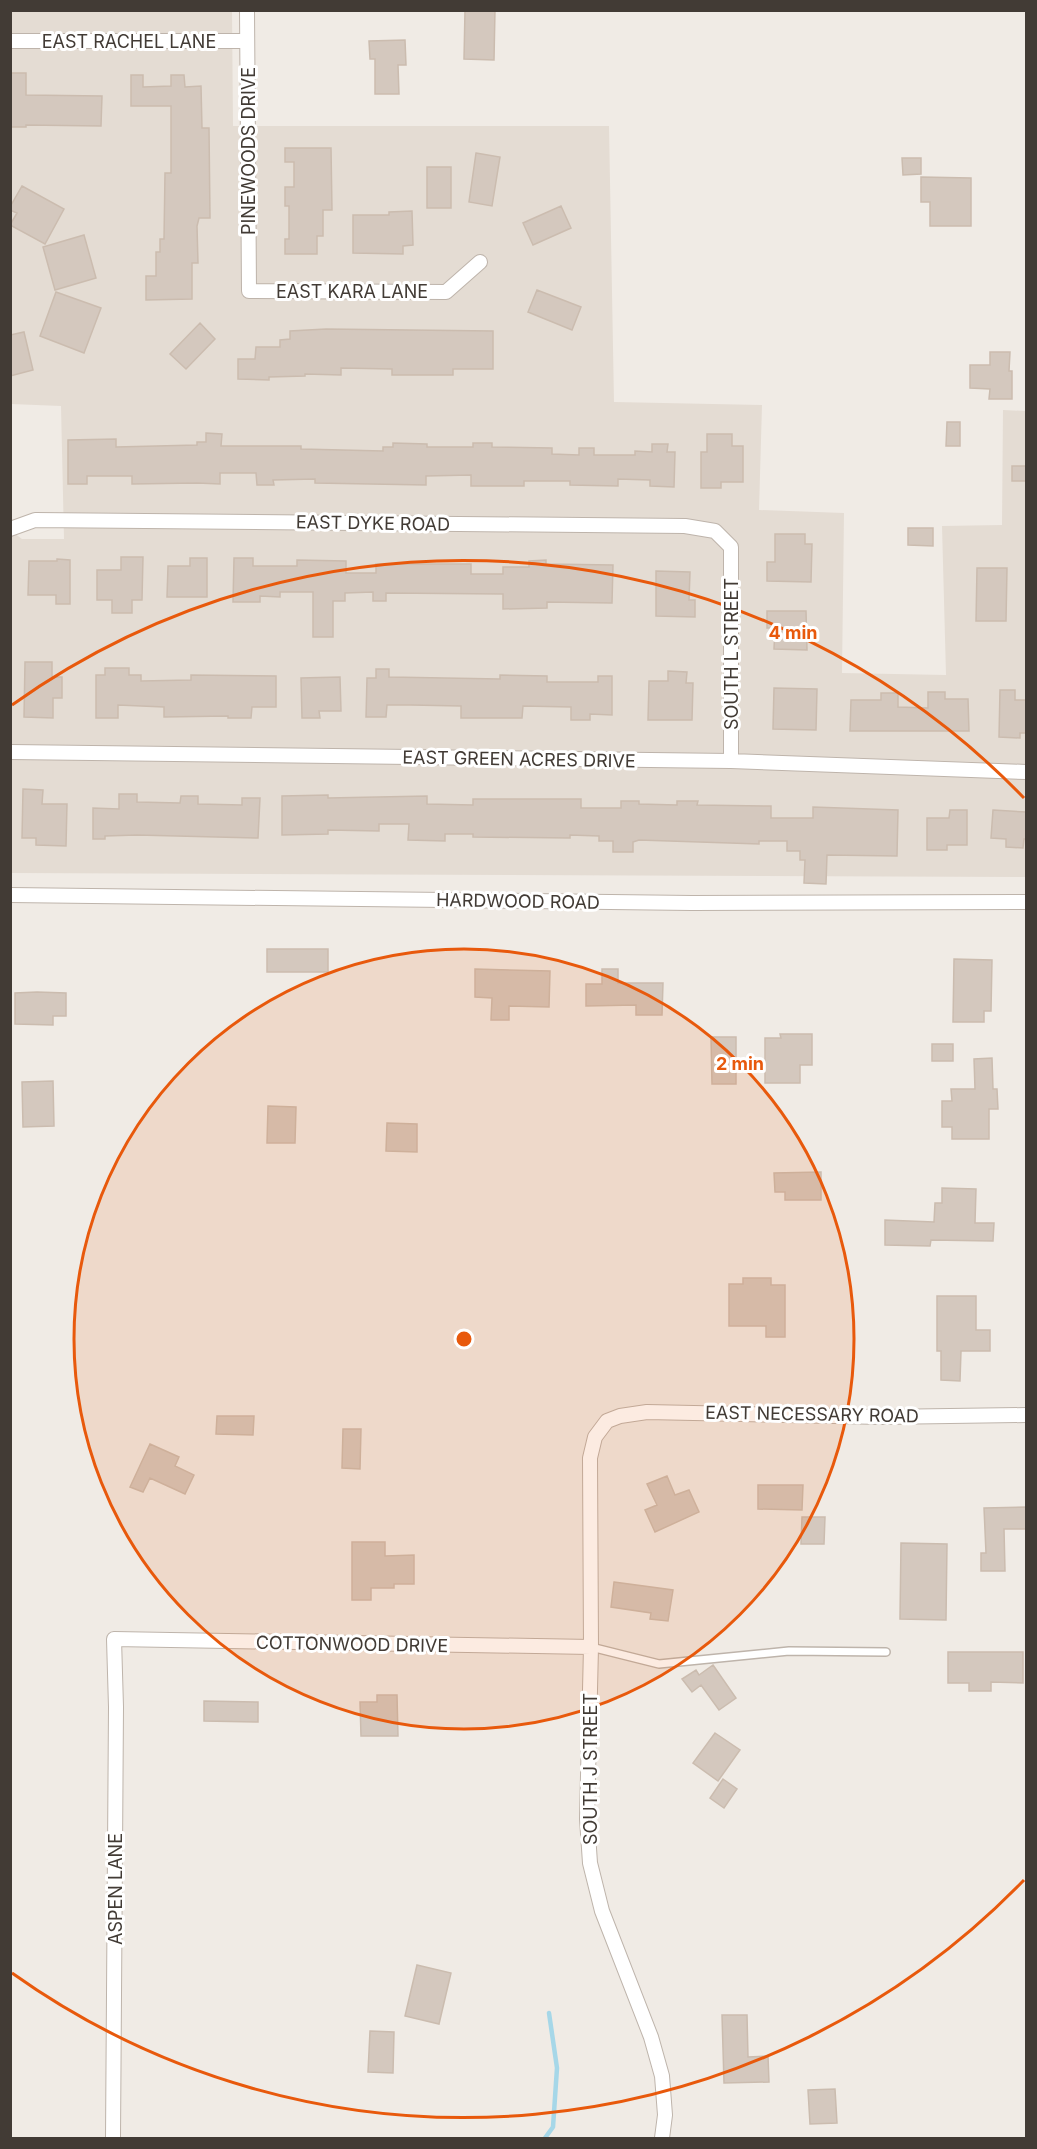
<svg xmlns="http://www.w3.org/2000/svg" width="1037" height="2149" font-family="Inter,sans-serif">
<style>
.residential{fill:#e4dcd3}
.lines{fill:none;stroke-linecap:round;stroke-linejoin:round}
.stream{stroke:#a6d7e8;stroke-width:4.5}
.building{fill:#d4c8be;stroke:#cbbcaf;stroke-width:1.5}
.service-casing{stroke:#beb4ab;stroke-width:10}
.minor-casing{stroke:#beb4ab;stroke-width:16}
.service{stroke:#fff;stroke-width:7}
.minor{stroke:#fff;stroke-width:14}
.ring{fill:none;stroke:#e8590c;stroke-width:3}
.labels{text-anchor:middle;dominant-baseline:central;stroke-width:6;stroke-linejoin:round;paint-order:stroke}
.street-label{font-size:18px;fill:#423b35;stroke:#fff}
.centre{fill:#e8590c;stroke:#fff;stroke-width:3}
.ring-label{font-size:18px;text-anchor:middle;font-weight:bold;fill:#e8590c;stroke:#fff;stroke-width:6;stroke-linejoin:round;paint-order:stroke}
</style>
<rect width="100%" height="100%" fill="#f0ebe5"/>
<path class="residential" d="M11,11H232L233,126H609L614,402L762,405L759,510L844,513L842,673L946,675L942,526L1002,525L1003,410L1026,411V877L11,873L10,530L22,539H64L61,406L11,404Z"/>
<g class="lines">
<path class="stream" d="M545,2138L553,2127L557,2068L549,2013"/>
</g>
<path class="building" d="M465,10H495L494,60L464,59Z
M405,40L406,65H398L399,94H375V59H370L369,41Z
M10,73H26V95L102,96L101,126L26,125V127H10Z
M131,75H143V87L171,86V75H184L185,87L201,86L202,128H209L210,218H199L197,226L198,263H192V299L146,300V276H156V252H160V239H164L165,173H171V106H131Z
M285,148H331L332,210H323V236H317V254H285V239H289V206H285V187H294V162H285Z
M476,153L500,157L492,206L469,202Z
M902,158H921V174L903,175Z
M427,167H451V208H427Z
M921,177L971,178V226H930V202H921Z
M22,186L64,209L45,244L10,225L17,213L10,210V207Z
M561,206L571,228L533,245L523,223Z
M412,211L413,245L403,246V254L353,253V215H389V212Z
M84,235L96,278L55,290L43,247Z
M537,290L581,307L572,330L528,312Z
M56,292L101,308L84,353L40,336Z
M200,323L215,339L186,369L170,354Z
M326,329L493,331V369H453V375H392V369L341,368V375L305,374V376L269,377V380L238,379V359H255L256,347H280V340L290,339V331Z
M24,332L33,370L10,376V335Z
M990,352H1010L1009,371H1012V399H989L990,389L970,388V365H990Z
M947,422H960V446H946Z
M206,433L222,434L221,446H301V449L383,451V447H393V443L427,444V447H473V443H492V447L552,448V454L579,455V448H594V455H635V451L652,452V444H668L667,452H675L674,487L650,486V480L618,479V486L570,485V481H524V486H471V475L426,476V485L315,483V479L273,480L274,485H257L256,473H220V484L197,483L132,484V476H87V484H68V440L116,439V447L197,445V442H206Z
M707,434H732V446H743V482H721V488H701V452H707Z
M1012,466H1026V481H1012Z
M908,528H933V546L908,545Z
M775,534H805V544H812L811,582L767,581V562H775Z
M121,557H143L142,600H132V613H112V600H97V570H121Z
M190,558H207V597H167L168,566H190Z
M234,558H253V566H297V560L346,561V573H376V564H471V574H503V567H529V561L546,560V564L613,565L612,603L547,602V608L503,609V594L386,593V601H373V592L345,593V601H333V637H313V592H280V597L260,596V602H233Z
M57,559L70,560V604H56V595H28L29,561H57Z
M977,568H1007L1006,621H976Z
M656,571L690,572L689,600H695V617L656,616Z
M767,611H806L807,650L774,649L775,628H767Z
M25,662H52V677H62V698H53V718L24,717Z
M105,668H129V675H141V681L191,680V675L276,676V707H252L251,718H228V716L164,717V707L118,705V718H96V675H105Z
M376,669H389V677L500,679V675L547,676V682H598V676H612V715L590,714V720H571V707L523,706L522,718H461V706L411,705H387L386,717H366L367,678H376Z
M668,671L687,672L686,683H693L692,720H648L649,681H668Z
M340,677L341,711H319L320,718H302L301,678Z
M774,688L817,689L816,730L773,729Z
M1000,690H1015V700H1026V733H1020V738L999,737Z
M928,692H945V699H968L969,731H850L851,700H881V693H898V707L928,708Z
M23,789L43,790L42,804H67L66,846L36,845V838H22Z
M119,794H137V802L180,803L181,796H198V804L242,805V798H260L258,838L137,835L105,836V839H93V808L119,809Z
M328,795V798L427,796V804L473,805V799H581V808H621V801H639V804L677,805V801H698L697,805L771,806V818H813V807L898,810L897,856L827,855L826,884L804,883L805,860H800V851H787V841H759V844L639,840L633,842V852H613V841H599V836L570,835V838L473,837V834H445V841L408,840L409,824H379V831L328,830V834L282,835V796Z
M950,810H967V845H947V850H927V818H949Z
M993,810L1026,812V839H1024L1023,848L1006,847V839L991,838Z
M267,949H328V972H267Z
M954,959L992,960L991,1011H984V1022H953Z
M475,969L550,971L549,1007L509,1006V1020H491L492,998L475,997Z
M602,969H618V983H663L662,1015H636V1005L586,1006V984H602Z
M37,992L66,993V1016H53V1025L15,1024V993Z
M780,1034H812V1065H800V1083H765V1038H781Z
M711,1037H736V1084H712Z
M932,1044H953V1061H932Z
M992,1058L993,1089H997L998,1109H989V1139H952V1127H942V1101H952L951,1089H975L974,1059Z
M53,1081L54,1126L23,1127L22,1082Z
M268,1106L296,1107L295,1143H267Z
M387,1123L417,1124V1152L386,1151Z
M821,1172V1200H785V1192H775L774,1173Z
M942,1188L976,1189L975,1223H994L993,1241L931,1240L930,1246L885,1245V1220L934,1222L935,1203H942Z
M743,1278H771V1285H785V1337H766V1326H729V1284H743Z
M937,1296H976V1330H990V1351H961L960,1381L941,1380V1351H937Z
M217,1416H254L253,1435L216,1434Z
M343,1429H361L360,1469L342,1468Z
M150,1444L179,1457L175,1466L194,1475L185,1494L150,1478L143,1492L130,1487Z
M667,1476L675,1495L689,1490L699,1512L655,1532L645,1510L657,1505L647,1484Z
M758,1485H803L802,1510L758,1509Z
M1026,1507V1529H1004L1005,1571H981V1553H986L984,1508Z
M802,1517H825L824,1544H801Z
M352,1542H385V1556L414,1555V1584H394V1588H371V1600H352Z
M901,1543L947,1544L946,1620L900,1619Z
M614,1582L673,1590L668,1621L650,1619L651,1613L611,1607Z
M948,1652H1023V1683L991,1682V1691H969V1683H948Z
M713,1665L736,1698L719,1710L701,1685L692,1692L682,1679L696,1670L699,1675Z
M377,1695H397L398,1736H361L360,1702H377Z
M204,1701L258,1702V1722L204,1721Z
M715,1733L740,1750L718,1781L693,1763Z
M723,1779L737,1789L724,1808L710,1798Z
M417,1965L451,1973L439,2024L405,2016Z
M722,2015H747L748,2057L768,2056L769,2082L724,2083Z
M370,2031L394,2032L393,2073L368,2072Z
M835,2089L837,2123L810,2124L808,2090Z"/>
<g class="lines">
<g class="service-casing">
<path id="service" d="M591,1647L659,1664L789,1651L886,1652"/>
</g>
<g class="minor-casing">
<path id="minor" d="M247,10L249,291L446,292L480,262
M10,41H247
M10,529L35,520L685,526L715,531L731,547V761
M10,752L731,761L1026,772
M10,895L692,903L1026,902
M113,2138L116,1707L114,1639L591,1647
M662,2138L665,2115L662,2076L651,2037L602,1911L590,1863L587,1819L591,1647L590,1458L595,1437L607,1421L620,1416L647,1412L882,1417L1026,1415"/>
</g>
<use href="#service" class="service"/>
<use href="#minor" class="minor"/>
</g>
<circle cx="464" cy="1339" r="390" fill="#e8590c" fill-opacity=".12"/>
<g class="ring">
<circle cx="464" cy="1339" r="390"/>
<path d="M1024 1880A779 779 0 0 1 12 1973M12 705A779 779 0 0 1 1024 798"/>
</g>
<g class="labels">
<g class="street-label">
<text x="129" y="41">EAST RACHEL LANE</text>
<text transform="translate(248 151) rotate(-90)">PINEWOODS DRIVE</text>
<text x="352" y="291">EAST KARA LANE</text>
<text transform="translate(373 523) rotate(1)">EAST DYKE ROAD</text>
<text transform="translate(731 654) rotate(-90)">SOUTH L STREET</text>
<text transform="translate(519 759) rotate(1)">EAST GREEN ACRES DRIVE</text>
<text transform="translate(518 901) rotate(1)">HARDWOOD ROAD</text>
<text transform="translate(812 1414) rotate(1)">EAST NECESSARY ROAD</text>
<text transform="translate(352 1644) rotate(1)">COTTONWOOD DRIVE</text>
<text transform="translate(590 1769) rotate(-90)">SOUTH J STREET</text>
<text transform="translate(115 1889) rotate(-90)">ASPEN LANE</text>
</g>
</g>
<circle cx="464" cy="1339" r="9" class="centre"/>
<g class="ring-label">
<text x="793" y="639">4 min</text>
<text x="740" y="1070">2 min</text>
</g>
<rect width="1037" height="2149" fill="none" stroke="#423b35" stroke-width="24"/>
</svg>
